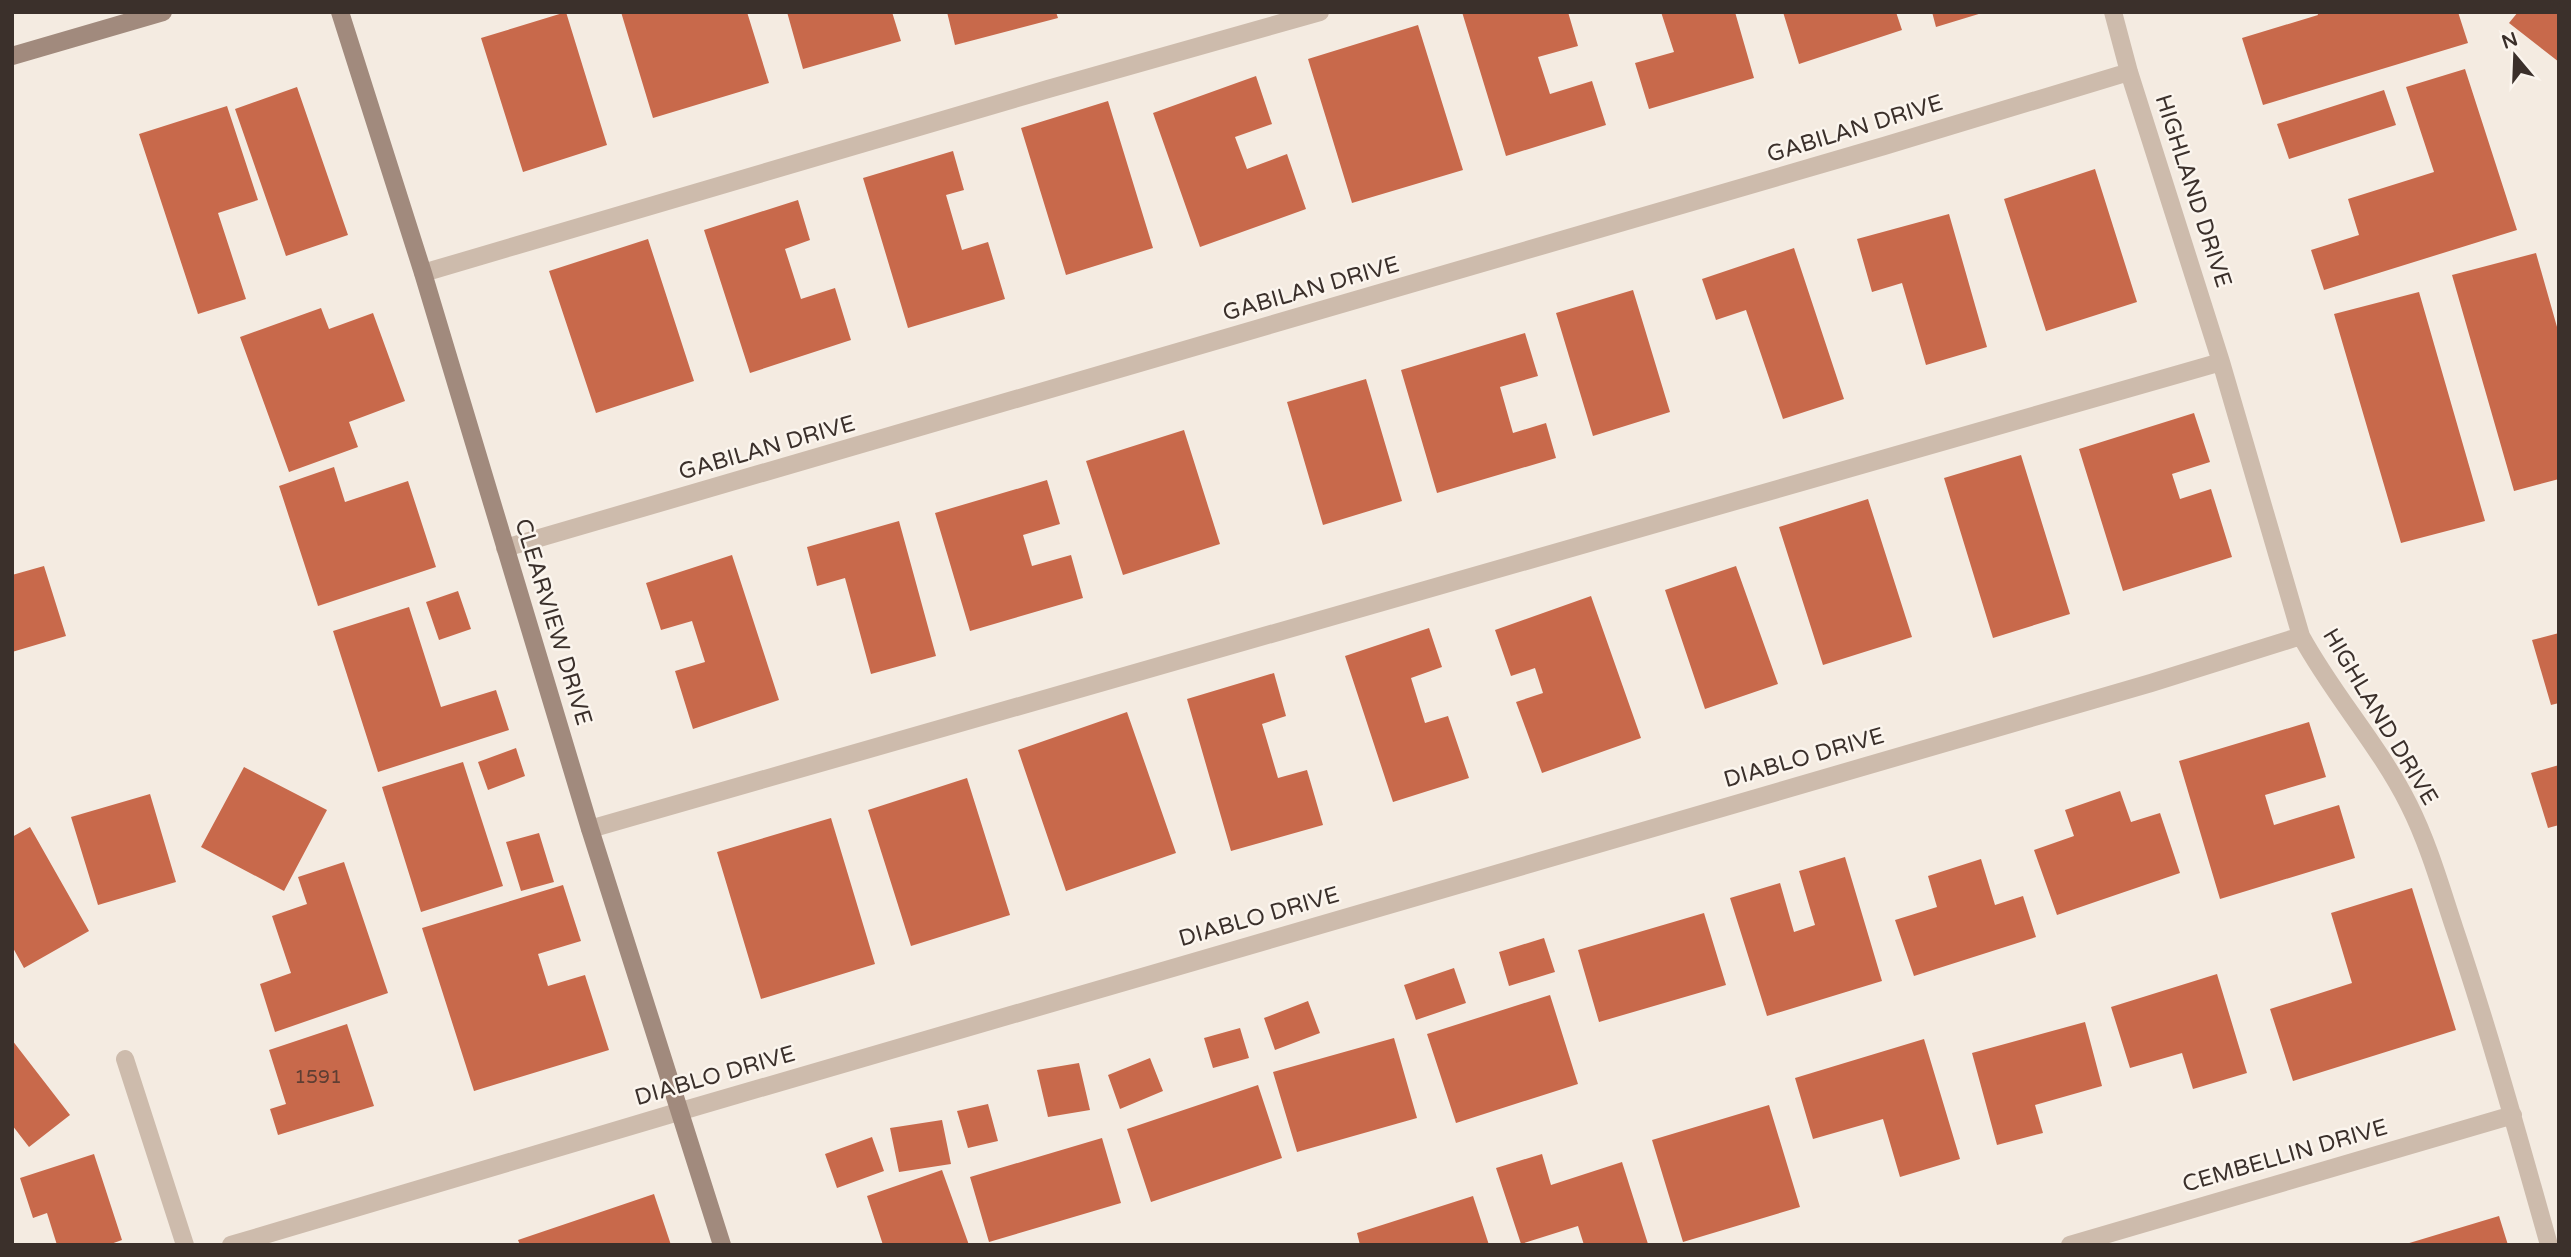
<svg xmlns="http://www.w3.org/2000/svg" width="2571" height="1257" font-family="'Varela Round',sans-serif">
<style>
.building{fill:#c8694b}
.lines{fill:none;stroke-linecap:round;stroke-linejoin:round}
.street{stroke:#cdbbac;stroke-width:18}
.secondary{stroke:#a18a7d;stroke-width:18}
.labels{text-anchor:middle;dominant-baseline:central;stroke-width:5;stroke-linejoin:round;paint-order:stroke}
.number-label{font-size:19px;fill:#5e3e33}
.street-label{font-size:23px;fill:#3b302b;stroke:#fbf5ee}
</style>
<rect width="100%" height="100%" fill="#f4ebe1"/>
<path class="building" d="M566,12L607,145L523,172L481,38Z
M621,12H747L769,83L653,118Z
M787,12H892L901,41L803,69Z
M947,12H1056L1058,18L955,45Z
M1462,12H1568L1578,46L1538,57L1550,94L1592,81L1606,125L1506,156Z
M1661,12H1735L1754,78L1649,109L1635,63L1674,52Z
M1783,12H1896L1902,30L1799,64Z
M1932,12H1982V13L1936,27Z
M2317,12H2458L2468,43L2263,105L2242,38L2318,15Z
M2518,12H2559V62L2509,23Z
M1418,25L1463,170L1352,203L1308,59Z
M2465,69L2517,230L2324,290L2311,250L2359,235L2348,199L2434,172L2406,87Z
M1256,76L1272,124L1235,137L1247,169L1287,154L1306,209L1200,247L1153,113Z
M297,87L348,235L286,256L235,109Z
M2384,90L2396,125L2289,159L2277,124Z
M1108,101L1153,248L1066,275L1021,128Z
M227,106L258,200L218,213L246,299L198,314L139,134Z
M953,151L964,190L946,195L962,250L988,242L1005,299L908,328L863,178Z
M2095,169L2137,302L2046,331L2004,199Z
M798,200L810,240L785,249L801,299L835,288L851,340L750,373L704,230Z
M1949,214L1987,347L1926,365L1902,283L1872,292L1857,239Z
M648,239L694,381L596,413L549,271Z
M1794,248L1844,399L1783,419L1746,310L1716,320L1702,279Z
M2536,253L2559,334V479L2514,491L2452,275Z
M1633,290L1670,412L1593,436L1556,313Z
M2419,292L2485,521L2401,543L2334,314Z
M321,308L329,329L373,313L405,401L349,422L358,447L289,472L240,337Z
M1525,333L1538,376L1500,387L1513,433L1546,423L1556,458L1437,493L1401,370Z
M1366,379L1402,501L1323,525L1287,402Z
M2194,413L2210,462L2172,474L2180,499L2211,489L2232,557L2123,591L2079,449Z
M1184,430L1220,544L1123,575L1086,461Z
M2021,455L2070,614L1993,638L1944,478Z
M334,467L345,502L408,481L436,567L318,606L279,486Z
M1047,480L1060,524L1023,535L1032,566L1071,555L1083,598L970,631L935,513Z
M1868,499L1912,637L1823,665L1779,527Z
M899,521L936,656L871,674L845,578L817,586L807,547Z
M732,555L779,700L693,729L675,671L705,662L692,621L661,630L646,583Z
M44,566L66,636L12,652V575Z
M1736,566L1778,684L1705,709L1665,590Z
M458,591L471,629L439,640L426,602Z
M1591,596L1641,738L1542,773L1516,702L1543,693L1535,668L1511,676L1495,630Z
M409,607L441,707L496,690L509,730L378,772L333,631Z
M1429,628L1442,667L1411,678L1425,723L1448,716L1469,778L1393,802L1345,656Z
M2559,633V703L2551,705L2532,640Z
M1274,673L1286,716L1262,724L1278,778L1307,770L1323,825L1231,851L1187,699Z
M1127,712L1176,853L1066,891L1018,750Z
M2309,722L2326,777L2265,795L2274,825L2339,805L2355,858L2220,899L2179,761Z
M516,748L525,776L488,790L478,762Z
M463,762L503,886L421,912L382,787Z
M2559,765V825L2548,828L2531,773Z
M244,767L327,810L284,891L201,847Z
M967,778L1010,915L911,946L868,810Z
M2120,791L2131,822L2160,813L2180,873L2057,915L2034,850L2074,836L2065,810Z
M150,794L176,882L98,905L71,817Z
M831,818L875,964L761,999L717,852Z
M30,827L89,931L24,968L12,946V837Z
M539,833L554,882L521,891L506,842Z
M1845,857L1882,981L1767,1016L1730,898L1780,883L1794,932L1815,925L1799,871Z
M1981,859L1995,905L2023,896L2036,937L1914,976L1895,920L1937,907L1928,876Z
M344,862L388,993L275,1032L260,984L291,973L272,916L307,904L298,877Z
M563,885L581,941L538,954L548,986L585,975L609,1050L474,1091L422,928Z
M2412,888L2456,1030L2293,1081L2270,1009L2352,983L2331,913Z
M1704,913L1726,985L1599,1022L1578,950Z
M1544,938L1555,972L1509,986L1499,952Z
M1454,968L1466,1003L1416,1020L1404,985Z
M2217,974L2247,1073L2193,1089L2182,1053L2130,1068L2111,1007Z
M1550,995L1578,1084L1456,1123L1427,1034Z
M1308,1001L1320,1033L1275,1050L1264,1018Z
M2085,1022L2102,1086L2035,1105L2043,1133L1997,1145L1972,1053Z
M347,1024L374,1106L278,1135L270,1109L286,1104L269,1050Z
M1240,1028L1249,1058L1213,1068L1204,1038Z
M1394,1038L1417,1118L1297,1152L1273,1072Z
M1924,1039L1960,1159L1900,1177L1883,1119L1813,1139L1795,1078Z
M12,1040L70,1115L29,1147L12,1125Z
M1150,1058L1163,1091L1120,1109L1108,1075Z
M1079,1063L1090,1110L1048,1117L1037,1070Z
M1258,1085L1282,1158L1151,1202L1127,1129Z
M988,1104L998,1141L968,1148L957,1111Z
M1769,1105L1800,1207L1683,1242L1652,1140Z
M942,1120L951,1164L899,1172L890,1128Z
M872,1137L884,1171L837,1188L825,1154Z
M1102,1138L1121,1203L989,1242L970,1177Z
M94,1154L122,1240L108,1245H57L47,1213L33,1218L20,1178Z
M1542,1154L1551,1185L1622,1162L1648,1244L1584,1245L1578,1226L1521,1244L1496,1168Z
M942,1170L969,1245H883L867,1196Z
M654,1194L671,1245H520L518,1240Z
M1473,1196L1489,1245H1360L1357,1233Z
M2499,1216L2508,1245H2407L2406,1244Z"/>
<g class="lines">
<path class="street" d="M2113,12L2129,72L2221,362L2301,636C2333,695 2379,745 2409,805C2429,845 2441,888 2455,930C2490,1034 2519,1139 2549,1245
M423,273L1048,89L1320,12
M505,548L1884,146L2129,72
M590,829L2221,362
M125,1059L185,1245
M231,1245L678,1112L2151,683L2301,636
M2070,1245L2513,1115"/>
<path class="secondary" d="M340,12L423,273L590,829L722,1245
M12,56L163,12"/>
</g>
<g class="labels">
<g class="number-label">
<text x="318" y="1077">1591</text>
</g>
<g class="street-label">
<text transform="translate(1855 129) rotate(-17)">GABILAN DRIVE</text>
<text transform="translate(2193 191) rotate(72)">HIGHLAND DRIVE</text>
<text transform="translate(1311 289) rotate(-16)">GABILAN DRIVE</text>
<text transform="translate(767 448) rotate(-16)">GABILAN DRIVE</text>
<text transform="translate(553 622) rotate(73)">CLEARVIEW DRIVE</text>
<text transform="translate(2380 717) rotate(59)">HIGHLAND DRIVE</text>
<text transform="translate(1804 758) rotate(-16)">DIABLO DRIVE</text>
<text transform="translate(1259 917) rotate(-16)">DIABLO DRIVE</text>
<text transform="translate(715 1076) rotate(-16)">DIABLO DRIVE</text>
<text transform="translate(2285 1156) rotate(-16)">CEMBELLIN DRIVE</text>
</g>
</g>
<rect width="2571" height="1257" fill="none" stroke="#3b302b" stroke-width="28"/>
<g transform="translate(2515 56) rotate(341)" stroke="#fbf5ee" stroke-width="5" paint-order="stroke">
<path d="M0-5L12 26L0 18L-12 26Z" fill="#3b302b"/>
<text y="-10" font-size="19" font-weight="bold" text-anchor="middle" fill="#3b302b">N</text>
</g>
</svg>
